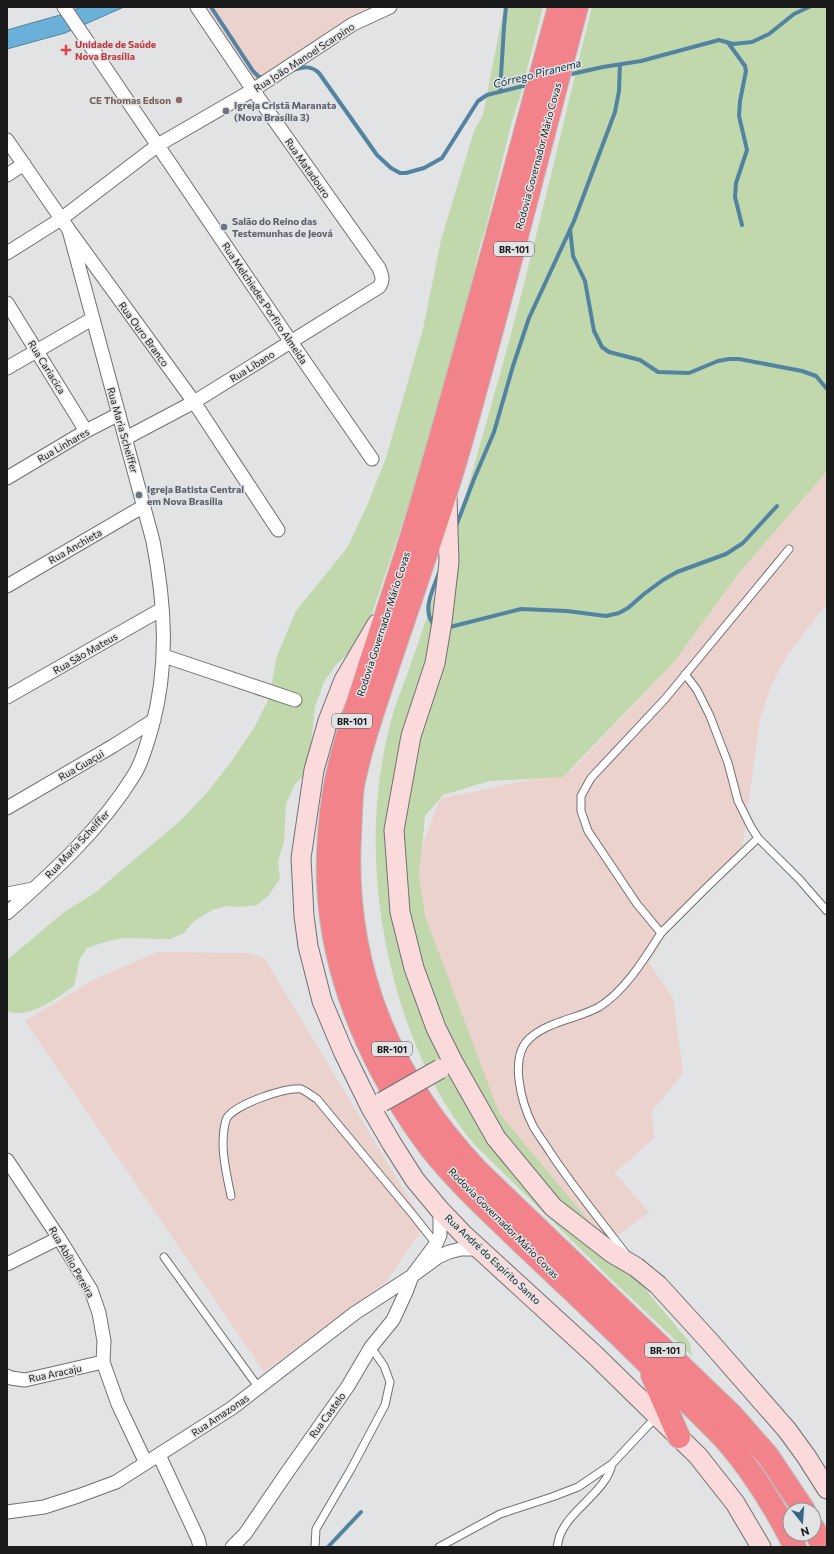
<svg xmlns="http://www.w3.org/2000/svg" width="834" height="1554" font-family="Commissioner,sans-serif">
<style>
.industrial{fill:#ecd2cc}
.green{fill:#c0d8ab}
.water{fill:#6ab0d8;stroke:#5283a0}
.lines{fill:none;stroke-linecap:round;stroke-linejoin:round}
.stream{stroke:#5283a0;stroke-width:4}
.lane-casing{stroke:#707072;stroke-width:9}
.street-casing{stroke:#707072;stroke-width:15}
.secondary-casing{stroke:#707072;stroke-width:21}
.highway-casing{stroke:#bfbfbf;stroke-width:24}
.lane{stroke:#fff;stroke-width:7}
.street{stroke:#fff;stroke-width:13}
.secondary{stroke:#fbdadc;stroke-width:19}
.highway{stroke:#f2838a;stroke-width:22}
.secondary-bridge-casing{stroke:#707072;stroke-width:21;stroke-linecap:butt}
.secondary-bridge{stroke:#fbdadc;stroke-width:19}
.health-dot{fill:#e0444e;stroke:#e2e3e5;stroke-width:1.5}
.education-dot{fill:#8d6e63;stroke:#e2e3e5;stroke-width:1.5}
.worship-dot{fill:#6b7280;stroke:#e2e3e5;stroke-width:1.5}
.labels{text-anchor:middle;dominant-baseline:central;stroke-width:3;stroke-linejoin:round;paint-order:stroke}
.shield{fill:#e2e3e5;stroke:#575758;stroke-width:1}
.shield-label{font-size:9px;font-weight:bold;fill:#1b1b1c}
.health-label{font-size:10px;font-weight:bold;fill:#be3a42;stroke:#e2e3e5;text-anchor:start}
.street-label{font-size:10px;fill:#1b1b1c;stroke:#e2e3e5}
.education-label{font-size:10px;font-weight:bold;fill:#785e54;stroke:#e2e3e5;text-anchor:end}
.worship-label{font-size:10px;font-weight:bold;fill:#5b616d;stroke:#e2e3e5;text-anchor:start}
.water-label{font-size:11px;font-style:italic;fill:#103042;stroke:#e2e3e5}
</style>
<rect width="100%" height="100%" fill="#e2e3e5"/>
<path class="industrial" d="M200,7H383L251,82Z
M827,471V604L787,655L771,686L760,719L742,848L683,907L649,963L673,998L683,1073L652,1111L654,1138L615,1173L649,1212L610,1241L518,1156L454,1054L409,882L440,799L571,771L674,662L739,573Z
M158,952L249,953L264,958L425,1225L386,1282L264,1372L25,1021L95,979Z"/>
<path class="green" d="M504,7H543L520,97L512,121L486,227L479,249L474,273L428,448L368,625L354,648L335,666L324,682L315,707L310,754L306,774L295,784L286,804L284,842L278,861L280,879L268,896L257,905L240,907L227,906L212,910L193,922L184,933L170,939L124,938L108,941L87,948L80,958L74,986C57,998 28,1020 7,1011V960L63,913L96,892L180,821L204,796L231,762L254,728L269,698L277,656L296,611L347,548L367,506L386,458L423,329L441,240L474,131L483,115Z
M592,7H827V471L739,573L674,662L563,777L489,781L443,795L425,816L419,875L425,916L499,1113L690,1343L692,1356L609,1277L476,1146C441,1106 417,1054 401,1004C373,913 366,813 391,721C395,705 401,690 407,675C416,649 425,623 434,596C454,536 472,474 489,413C528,279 558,142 592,7Z"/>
<path class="water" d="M81,7H124L65,33L7,49V30L67,13Z"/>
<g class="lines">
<path class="stream" d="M211,7L253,71L259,77H265
M729,44L745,66L746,71L740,101L739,116L747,150L736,183L735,197L742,225
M293,70C303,67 311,65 319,73L377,155L391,168L400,173H406L424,168L442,158L478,101L487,95L531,84
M567,75L603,67L641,61L719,40L733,44L752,42L769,34L794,14L809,7
M500,92L504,27L506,7
M570,229L573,256L585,281L594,331L602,347L609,352L640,360L658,372L689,373L718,361L729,359H739L802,371L816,376L827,389
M455,529L474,479L494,432L513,366L529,318L574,221L615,112L619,91L620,64
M436,627C420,612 433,590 439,573
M446,628L521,609L567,611L606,616L619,613L628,608L644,594L663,580L677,572L726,554L743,543L777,506
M328,1547L361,1512"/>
<g class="lane-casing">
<path id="lane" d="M685,674L697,690L710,716L728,763L738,801L751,827L758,838L799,879L827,911
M661,933L705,889L758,838
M231,1196C226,1172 219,1144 226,1120C230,1106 287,1086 301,1089C306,1091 312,1096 317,1099L414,1216L436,1244
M626,1254C600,1220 573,1187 550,1152C545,1144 538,1135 533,1126C522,1104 508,1057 530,1038C549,1021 577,1019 599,1007C625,991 645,958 661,933L637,904L588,831L581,811V796L591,778L665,699L789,549
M164,1257L259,1388
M315,1547L316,1529L351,1469L385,1405L390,1382L384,1366L371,1347
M439,1547L500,1514L552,1497L578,1487L612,1464L657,1416
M557,1547C558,1543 559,1538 560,1535C571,1508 606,1492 612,1464"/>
</g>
<g class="street-casing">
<path id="street" d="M64,7L291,342L372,459
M7,140L69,230L194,402L278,530
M7,175L24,164
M7,253L61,219L158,145L253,90L353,24L390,7
M7,303L86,431
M7,368L92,319
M126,438L194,402L379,287C384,280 382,276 379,268L253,90L197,7
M7,478L86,431L119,414
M7,586L144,506
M164,656L295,700
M7,697L162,609
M7,808L113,746L154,720
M7,894L33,889
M7,913C53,872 101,829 134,775C143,761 147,743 152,727C169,665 165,604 153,541L69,230
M7,1160L59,1238L91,1290L99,1313L104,1341L103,1362L118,1404L146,1463
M7,1264L59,1238
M7,1376L11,1378L25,1380L103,1362
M159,1455L198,1539L200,1547
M7,1512L44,1507L78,1496L116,1482L232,1408L355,1313L412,1276L438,1257L449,1252L461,1249H480
M232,1547L245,1534L286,1474L348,1386L371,1347L393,1320L406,1292L412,1276L436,1244L440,1235V1210"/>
</g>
<g class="secondary-casing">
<path id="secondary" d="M447,497L449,562L442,622L435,663L411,736L394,830L400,912L414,968L436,1028L453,1062L496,1138L553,1207L612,1253L636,1267L658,1285L710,1342L787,1430L806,1456L827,1489
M377,624L344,680L328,721L314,770L301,858L304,916L308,946L322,1001L343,1051L371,1108L392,1144L415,1180L440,1210L464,1235L596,1356L698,1456L735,1503L761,1547"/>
</g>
<g class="highway-casing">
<path id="highway" d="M559,7C512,178 467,350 416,521C400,574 382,626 365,679C353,717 339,757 333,797C329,825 327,855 328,884C332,980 374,1073 431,1149C458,1183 491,1213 522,1243C564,1283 607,1323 648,1364C675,1391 704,1416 729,1444C755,1475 777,1511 795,1547
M577,7C538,155 501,303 459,450C438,523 412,595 388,667C375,706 361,746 353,786C351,802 351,819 350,836C343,966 390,1079 479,1172L732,1415L768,1456L804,1510
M652,1375L679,1437
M814,1529L823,1547"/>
</g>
<use href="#lane" class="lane"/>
<use href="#street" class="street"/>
<use href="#secondary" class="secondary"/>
<use href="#highway" class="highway"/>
<g class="secondary-bridge-casing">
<path id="secondary-bridge" d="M382,1102L440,1069"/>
</g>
<use href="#secondary-bridge" class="secondary-bridge"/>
</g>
<path class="health-dot" d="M64 44h4v4h4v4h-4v4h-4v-4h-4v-4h4z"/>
<circle class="education-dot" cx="179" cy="100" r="4"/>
<g class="worship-dot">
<circle cx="226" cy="111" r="4"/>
<circle cx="224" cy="227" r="4"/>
<circle cx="139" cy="495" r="4"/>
</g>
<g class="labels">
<g class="shield">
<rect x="494" y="242" width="40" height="14" rx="3"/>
<rect x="332" y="714" width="40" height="14" rx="3"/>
<rect x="372" y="1042" width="40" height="14" rx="3"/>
<rect x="645" y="1343" width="40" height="14" rx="3"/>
</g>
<g class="shield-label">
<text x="514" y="249">BR-101</text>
<text x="352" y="721">BR-101</text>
<text x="392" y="1049">BR-101</text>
<text x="665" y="1350">BR-101</text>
</g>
<g class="health-label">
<text x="75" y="44">Unidade de Saúde<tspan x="75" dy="12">Nova Brasília</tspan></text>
</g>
<g class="street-label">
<text transform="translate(304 57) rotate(-33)">Rua João Manoel Scarpino</text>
<text transform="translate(538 156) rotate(-75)">Rodovia Governador Mário Covas</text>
<text transform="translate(308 168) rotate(55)">Rua Matadouro</text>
<text transform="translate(265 303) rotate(56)">Rua Melchiedes Porfiro Almeida</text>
<text transform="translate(144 334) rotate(54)">Rua Ouro Branco</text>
<text transform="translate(252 366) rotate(-32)">Rua Líbano</text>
<text transform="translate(47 367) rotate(58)">Rua Cariacica</text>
<text transform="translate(123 430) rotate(74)">Rua Maria Scheiffer</text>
<text transform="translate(63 445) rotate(-30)">Rua Linhares</text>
<text transform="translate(75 546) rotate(-30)">Rua Anchieta</text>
<text transform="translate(383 624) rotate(-72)">Rodovia Governador Mário Covas</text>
<text transform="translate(85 653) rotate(-30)">Rua São Mateus</text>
<text transform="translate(81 765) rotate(-30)">Rua Guaçui</text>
<text transform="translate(77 844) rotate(-47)">Rua Maria Scheiffer</text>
<text transform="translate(504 1223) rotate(45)">Rodovia Governador Mário Covas</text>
<text transform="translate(493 1259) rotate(43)">Rua André do Espírito Santo</text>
<text transform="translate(72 1262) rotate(60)">Rua Abílio Pereira</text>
<text transform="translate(55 1373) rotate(-12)">Rua Aracaju</text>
<text transform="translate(220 1415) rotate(-34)">Rua Amazonas</text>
<text transform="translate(327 1415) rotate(-54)">Rua Castelo</text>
</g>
<g class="education-label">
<text x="171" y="100">CE Thomas Edson</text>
</g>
<g class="worship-label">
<text x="234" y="105">Igreja Cristã Maranata<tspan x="234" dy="12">(Nova Brasília 3)</tspan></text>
<text x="232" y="221">Salão do Reino das<tspan x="232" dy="12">Testemunhas de Jeová</tspan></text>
<text x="147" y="489">Igreja Batista Central<tspan x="147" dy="12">em Nova Brasília</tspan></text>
</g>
<g class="water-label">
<text transform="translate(537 73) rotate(-14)">Córrego Piranema</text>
</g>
</g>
<rect width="834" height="1554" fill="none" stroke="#1b1b1c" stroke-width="16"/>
<g transform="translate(802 1522) rotate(163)"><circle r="19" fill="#e2e3e5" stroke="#929395"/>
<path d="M0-3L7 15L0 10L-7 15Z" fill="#356785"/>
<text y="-6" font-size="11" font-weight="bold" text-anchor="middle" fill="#1b1b1c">N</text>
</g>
</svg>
